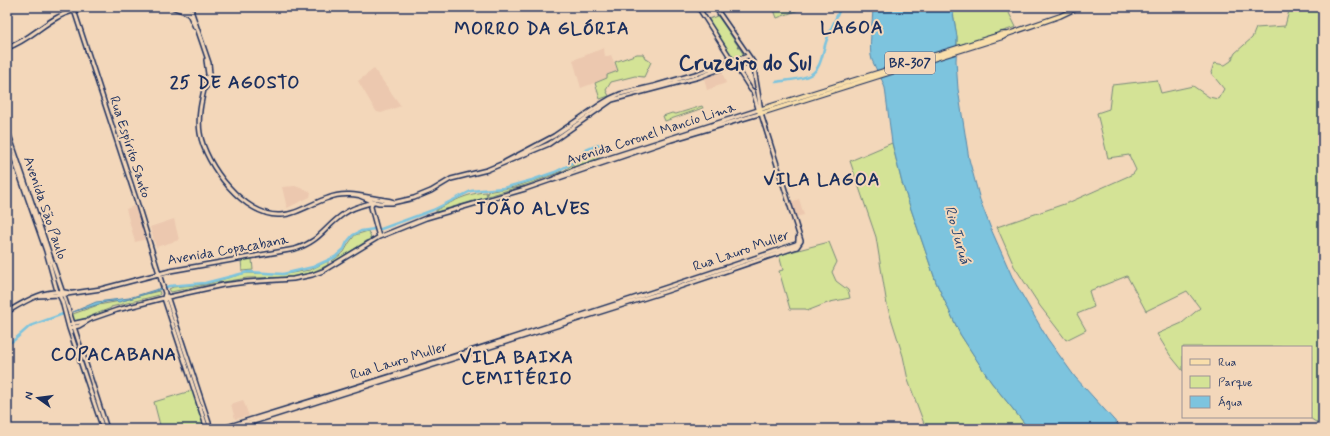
<svg xmlns="http://www.w3.org/2000/svg" width="1330" height="436" font-family="Mynerve,sans-serif">
<style>
.built{fill:#ecc8af}
.green{fill:#d4e396;stroke:#78897a}
.water{fill:#7dc4de;stroke:#5688ab}
.lines{fill:none;stroke-linecap:round;stroke-linejoin:round}
.canal{stroke:#7dc4de;stroke-width:2.5}
.secondary-casing{stroke:#1b2f5e;stroke-width:6}
.primary-casing{stroke:#1b2f5e;stroke-width:6}
.secondary{stroke:#f3d7ba;stroke-width:3}
.primary{stroke:#f9deab;stroke-width:3.5}
.labels{text-anchor:middle;dominant-baseline:central;stroke-width:4;stroke-linejoin:round;paint-order:stroke}
.shield{fill:#f3d7ba;stroke:#5c617a;stroke-width:1}
.shield-label{font-size:13px;font-weight:bold;fill:#1b2f5e}
.street-label{font-size:14px;fill:#1b2f5e;stroke:#f3d7ba}
.water-label{font-size:15px;font-style:italic;fill:#2a4571;stroke:#f3d7ba}
.district-label{font-size:18px;font-weight:bold;letter-spacing:1px;fill:#1b2f5e;stroke:#f3d7ba}
.town-label{font-size:22px;font-weight:bold;fill:#1b2f5e;stroke:#f3d7ba}
</style>
<rect width="100%" height="100%" fill="#f3d7ba"/>
<filter id="ink" filterUnits="userSpaceOnUse"><feTurbulence type="fractalNoise" baseFrequency=".025" numOctaves="2"/><feDisplacementMap in="SourceGraphic" scale="8" xChannelSelector="R" yChannelSelector="G"/><feConvolveMatrix kernelMatrix="1 2 1 2 8 2 1 2 1" color-interpolation-filters="sRGB"/></filter>
<g filter="url(#ink)">
<path class="built" d="M604,48L605,57L611,55L618,72L607,75V78L581,88L573,60Z
M374,69L401,106L381,113L377,112L374,108L358,81Z
M722,72L726,83L707,90L704,78Z
M295,186L311,192L310,197L287,208L282,187Z
M799,199L804,215L795,217L790,202Z
M136,205L147,239L135,242L126,209Z
M174,219L179,240L156,247L150,227Z
M243,400L249,416L235,419L231,404Z"/>
<path class="green" d="M781,7H807L777,18L774,10Z
M952,7H1006L1016,27L957,46V37Z
M1290,7H1323V427L1310,418L1311,347H1183V371L1170,355L1157,334L1182,323L1200,308L1187,291L1146,311L1127,276L1089,291L1094,307L1077,314L1086,330L1066,340L1040,306L1014,266L997,227L1070,202L1133,174L1136,170L1129,155L1108,158L1097,113L1109,109L1112,85L1157,80L1161,93L1193,86L1209,97L1218,99L1224,89L1211,73L1214,63L1225,65L1231,61L1235,53L1252,38L1256,28L1285,26Z
M717,16H718L744,55L733,58L708,20L709,19Z
M637,54H643L645,58L651,62L644,77L635,76L611,82L606,90L609,96L600,99L595,83L607,78V75L618,71L615,62Z
M702,106L703,108L665,121L663,116L672,113L676,114Z
M892,143L902,183L936,282L960,334L991,382L1029,429H926L908,380L903,356L887,305L876,237L850,161Z
M596,149L599,158L529,184L488,196L487,192L514,187L565,170L586,154Z
M486,192L487,197L436,212V210C452,202 467,193 486,192Z
M368,231L371,238L333,263L332,261L344,252L349,243L355,235Z
M829,242L837,262L832,272L836,281L848,290L850,298L830,302L807,311L806,309H790L779,271L783,270L779,255Z
M252,259L253,270L242,271L241,260Z
M328,261V265L306,275L294,277L247,278L194,287L171,292L169,289L173,287L206,284L246,273L286,274L310,270Z
M159,291L160,294L159,295L111,307V308L73,323L70,315L98,305L126,300L142,295Z
M194,390L207,429H161L154,402Z"/>
<path class="water" d="M873,7H952L957,37L956,61L958,89L969,159L980,200L991,229L1014,281L1047,338L1075,377L1122,429H1029L991,382L960,334L936,282L902,183L892,143L885,88C882,78 876,70 872,60C868,49 873,20 873,7Z
M161,288L162,289L119,302L115,301L106,302L73,312L96,302L129,298Z"/>
<g class="lines">
<path class="canal" d="M776,82C786,80 801,80 810,75C822,68 822,53 826,42C830,30 836,18 841,7
M381,229L433,210L471,191L503,188L532,180L555,172L569,165L586,150L603,143
M162,289L169,286L205,283L248,272L283,274L313,267L335,257L344,249L347,242L353,235L361,231L375,229
M7,344L13,341L30,326L63,314"/>
<g class="secondary-casing">
<path id="secondary" d="M73,7L137,202L165,293L164,298L207,429
M172,7L188,13
M180,7L189,10
M698,7L751,90L753,91L759,112
M189,10L192,11L191,14H188Z
M192,13L209,63L210,74
M189,14L195,27
M7,48C29,40 39,27 58,17C68,11 79,9 91,7
M206,60L208,74
M207,77C203,95 197,114 200,133C205,165 245,217 280,215C296,215 312,203 328,198C344,191 362,196 379,199C384,200 389,200 394,202
M206,87L209,78
M7,129L66,302L107,429
M7,139L46,251L57,291L62,301L69,328L103,429
M505,162L554,136L601,104L611,98L620,94L654,86L699,73L748,56
M553,180L671,140L759,114
M360,196L372,201L379,203H392L414,198L431,191L451,179L487,170L549,144L612,100L699,77L728,66L753,62
M372,202L371,207L379,237
M38,296L60,295L101,289L170,271L295,249C321,241 325,226 345,213C353,207 364,205 374,202
M167,296L211,429
M7,312C27,300 46,288 70,293
M71,324L85,321
M69,328L79,326L91,319L117,310L168,297L223,285L247,282L293,279L312,275L323,271L379,237L426,218L525,189L551,180L575,169L621,154L758,110
M220,429C413,370 605,309 796,244L798,242V238
M231,429L667,291L797,247L801,241L762,117L753,62L715,7"/>
</g>
<g class="primary-casing">
<path id="primary" d="M758,110L1002,34H1007
M759,114L1003,37L1008,34L1060,16L1079,7"/>
</g>
<use href="#secondary" class="secondary"/>
<use href="#primary" class="primary"/>
</g>
</g>
<g class="labels">
<rect class="shield" x="885" y="52" width="50" height="22" rx="3"/>
<g class="shield-label">
<text x="910" y="63">BR-307</text>
</g>
<g class="street-label">
<text transform="translate(651 134) rotate(-18)">Avenida Coronel Mancio Lima</text>
<text transform="translate(130 147) rotate(72)">Rua Espírito Santo</text>
<text transform="translate(45 208) rotate(71)">Avenida São Paulo</text>
<text transform="translate(228 250) rotate(-10)">Avenida Copacabana</text>
<text transform="translate(741 251) rotate(-19)">Rua Lauro Muller</text>
<text transform="translate(399 361) rotate(-17)">Rua Lauro Muller</text>
</g>
<g class="water-label">
<text transform="translate(957 235) rotate(74)">Rio Juruá</text>
</g>
<g class="district-label">
<text x="852" y="28">LAGOA</text>
<text x="542" y="29">MORRO DA GLÓRIA</text>
<text x="235" y="83">25 DE AGOSTO</text>
<text x="822" y="180">VILA LAGOA</text>
<text x="533" y="209">JOÃO ALVES</text>
<text x="114" y="355">COPACABANA</text>
<text x="517" y="358">VILA BAIXA<tspan x="517" dy="21">CEMITÉRIO</tspan></text>
</g>
<g class="town-label">
<text x="745" y="64">Cruzeiro do Sul</text>
</g>
</g>
<rect width="1330" height="436" fill="none" stroke="#f3d7ba" stroke-width="24"/>
<rect x="12" y="12" width="1306" height="412" fill="none" stroke="#1b2f5e" stroke-width="1.5" filter="url(#ink)"/>
<rect x="1182" y="346" width="130" height="72" fill="#f3d7ba" stroke="#9d9495"/>
<rect x="1190" y="359" width="20" height="6" fill="#f9deab" stroke="#9d9495"/>
<text x="1218" y="366" font-size="12" fill="#1b2f5e">Rua</text>
<rect x="1190" y="376" width="20" height="12" fill="#d4e396" stroke="#9d9495"/>
<text x="1218" y="386" font-size="12" fill="#1b2f5e">Parque</text>
<rect x="1190" y="396" width="20" height="12" fill="#7dc4de" stroke="#9d9495"/>
<text x="1218" y="406" font-size="12" fill="#1b2f5e">Água</text>
<g transform="translate(38 398) rotate(284)" stroke="#f3d7ba" stroke-width="3" paint-order="stroke">
<path d="M0-3L7 15L0 10L-7 15Z" fill="#1b2f5e"/>
<text y="-6" font-size="11" font-weight="bold" text-anchor="middle" fill="#1b2f5e">N</text>
</g>
</svg>
